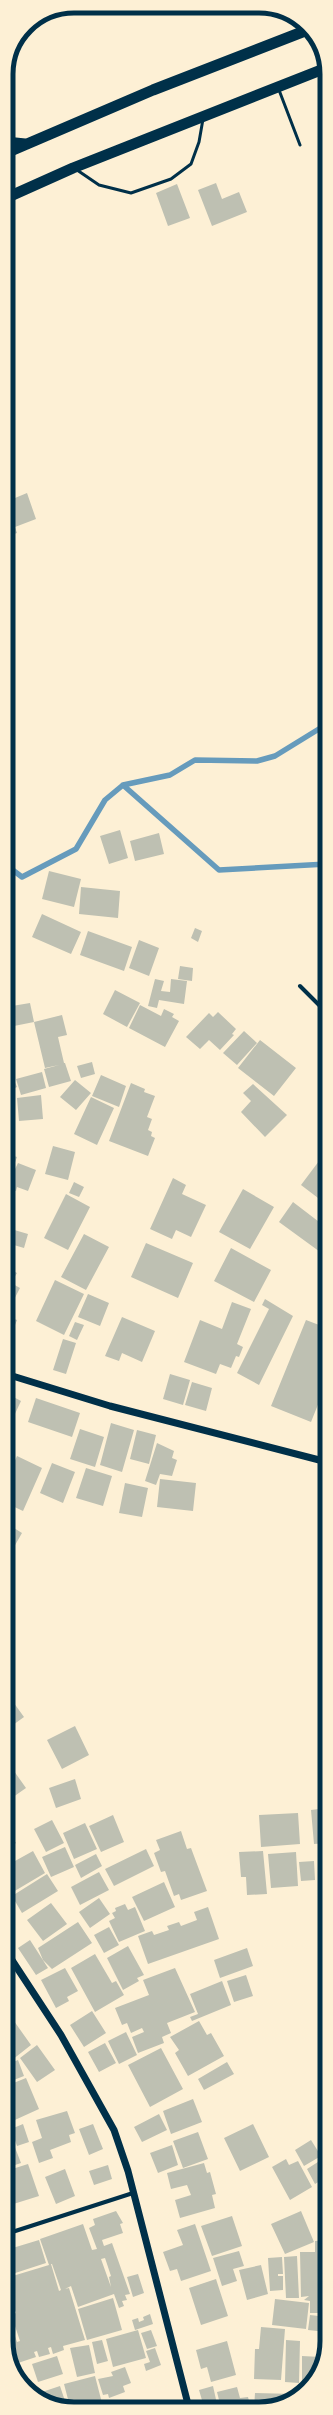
<svg xmlns="http://www.w3.org/2000/svg" width="333" height="2415" font-family="Karla,sans-serif">
<style>
.lines{fill:none;stroke-linecap:round;stroke-linejoin:round}
.stream{stroke:#669bbc;stroke-width:5.5}
.building{fill:#bec0b2;fill-rule:evenodd}
.service{stroke:#003049;stroke-width:3}
.minor{stroke:#003049;stroke-width:4}
.tertiary{stroke:#003049;stroke-width:7}
.trunk{stroke:#003049;stroke-width:11}
.rim{fill:none;stroke:#003049;stroke-width:5}
</style>
<rect width="100%" height="100%" fill="#fdf0d5"/>
<g class="lines">
<path class="stream" d="M123,785L170,775L195,760L257,761L275,756L327,724
M6,865L22,877L76,849L105,800L123,785L219,870L327,864"/>
</g>
<path class="building" d="M216,183L222,199L239,192L247,212L212,226L198,190Z
M177,184L190,218L168,226L156,193Z
M6,473L15,498L27,493L36,519L15,527L17,533L6,537Z
M120,830L128,858L109,864L100,836Z
M159,833L164,854L135,861L130,841Z
M49,871L81,879L74,907L42,899Z
M81,887L120,891L118,918L79,914Z
M42,914L81,932L71,954L32,937Z
M195,928L202,931L198,942L191,938Z
M88,931L132,947L124,971L80,955Z
M139,940L159,948L149,976L129,968Z
M180,966L193,968L192,981L178,979Z
M155,979L164,981L161,991L170,992L171,979L187,981L184,1004L159,1000L157,1008L148,1006Z
M115,990L140,1003L127,1027L103,1014Z
M30,1003L34,1022L9,1027L6,1007Z
M140,1005L161,1016L164,1009L174,1014L172,1017L179,1021L165,1047L129,1028Z
M218,1012L236,1029L232,1034L234,1035L220,1050L209,1040L200,1049L186,1037L209,1013L213,1017Z
M62,1015L67,1035L58,1037L64,1063H65L71,1081L49,1087L44,1069L59,1065L45,1068L34,1022Z
M244,1031L257,1043L237,1065L223,1053Z
M260,1040L296,1068L274,1096L238,1068Z
M92,1062L95,1074L81,1078L77,1066Z
M42,1072L46,1088L21,1095L16,1079Z
M101,1075L126,1086L119,1107L92,1096Z
M14,1080L17,1087L6,1092V1083Z
M75,1080L91,1093L76,1110L60,1097Z
M131,1083L145,1089L144,1092L155,1096L147,1117L152,1119L148,1130L152,1132L151,1136L155,1138L148,1156L109,1141Z
M253,1084L287,1115L265,1137L241,1112L251,1101L243,1093Z
M41,1095L43,1119L19,1121L17,1098Z
M91,1097L114,1108L97,1145L74,1134Z
M53,1146L75,1152L68,1180L45,1174Z
M11,1155L17,1157L13,1168L15,1169L18,1163L36,1170L28,1191L17,1187L16,1191L6,1187V1160L9,1161Z
M322,1157L327,1161V1195L322,1201L301,1185Z
M173,1178L186,1185L182,1194L206,1205L191,1237L176,1230L172,1239L150,1229Z
M74,1182L84,1187L79,1197L69,1193Z
M243,1189L274,1207L250,1249L219,1232Z
M66,1194L90,1207L68,1250L44,1238Z
M293,1202L327,1228V1257L279,1222Z
M11,1229L28,1234L24,1248L7,1243Z
M84,1234L109,1247L86,1290L61,1277Z
M146,1243L193,1263L178,1298L131,1277Z
M231,1248L271,1270L254,1302L214,1281Z
M6,1267L17,1273L11,1283L20,1288L6,1315Z
M55,1280L84,1294L64,1335L36,1321Z
M88,1294L109,1303L100,1326L78,1317Z
M265,1299L293,1316L259,1385L237,1373L269,1309L262,1305Z
M232,1302L251,1309L237,1344L243,1347L239,1357L236,1356L231,1368L220,1364L216,1374L184,1362L200,1320L222,1329Z
M6,1316L17,1320L6,1348Z
M122,1317L155,1331L142,1362L122,1353L119,1361L105,1356Z
M306,1320L327,1328V1382L311,1422L271,1406Z
M75,1322L84,1325L77,1340L69,1336Z
M63,1339L76,1343L66,1374L53,1370Z
M170,1374L190,1380L183,1405L163,1399Z
M192,1382L212,1388L206,1411L185,1405Z
M6,1393L21,1401L6,1433Z
M36,1398L80,1413L72,1437L28,1422Z
M111,1423L134,1430L122,1472L100,1465Z
M80,1429L104,1437L95,1467L70,1459Z
M137,1430L156,1435L149,1464L130,1459Z
M157,1443L174,1451L172,1458L177,1460L172,1476L160,1474L156,1485L145,1481Z
M17,1456L42,1468L23,1511L6,1503V1462L13,1465Z
M52,1463L75,1472L63,1503L40,1493Z
M86,1468L112,1476L103,1506L76,1498Z
M160,1479L196,1483L193,1511L157,1507Z
M125,1483L148,1488L142,1517L119,1513Z
M6,1523L22,1533L6,1561Z
M11,1699L24,1717L6,1730V1703Z
M75,1726L89,1755L62,1769L47,1740Z
M9,1764L26,1788L6,1802V1766Z
M75,1779L81,1799L56,1808L49,1788Z
M327,1808V1843L314,1844L311,1810Z
M298,1813L300,1844L261,1847L259,1815Z
M113,1815L124,1842L101,1852L89,1826Z
M52,1820L64,1843L46,1852L34,1829Z
M85,1823L97,1849L74,1859L63,1833Z
M6,1828L16,1843L6,1849Z
M181,1831L187,1849L191,1848L207,1891L181,1900L179,1894L174,1896L165,1871L161,1872L154,1853L160,1850L156,1840Z
M65,1847L74,1867L51,1877L42,1857Z
M146,1849L154,1866L114,1886L105,1869Z
M33,1851L45,1873L13,1892L6,1880V1866Z
M263,1851L267,1894L247,1895L246,1877H241L239,1852Z
M296,1852L298,1886L271,1888L268,1854Z
M96,1854L102,1866L81,1878L75,1865Z
M314,1861L315,1880L301,1881L299,1862Z
M99,1872L109,1890L80,1905L71,1887Z
M47,1874L58,1891L22,1913L12,1896Z
M164,1882L175,1907L144,1921L132,1897Z
M99,1898L110,1914L90,1928L79,1912Z
M51,1903L67,1924L43,1941L27,1920Z
M125,1904L128,1910L135,1907L145,1931L119,1942L109,1921L115,1918L112,1913L116,1911L115,1908Z
M208,1907L219,1939L148,1964L138,1936L152,1931L154,1935L169,1930L167,1926L179,1922L181,1926L197,1920L194,1912Z
M78,1922L92,1943L52,1969L43,1960L38,1948Z
M109,1927L119,1945L104,1953L94,1935Z
M30,1940L48,1968L36,1975L18,1948Z
M128,1946L144,1975L137,1978L139,1981L123,1990L107,1958Z
M247,1948L253,1966L220,1978L214,1960Z
M95,1954L112,1983L116,1981L124,1995L95,2012L71,1968Z
M65,1968L78,1991L67,1997L69,2001L56,2008L41,1980Z
M175,1968L195,2012L167,2023L171,2033L162,2037L164,2043L138,2053L132,2037L144,2032L142,2028L131,2033L127,2023L122,2025L115,2008L149,1995L143,1980Z
M246,1975L253,1996L234,2002L227,1981Z
M222,1981L231,2005L192,2021L190,2017L198,2014L190,1994Z
M92,2011L106,2033L84,2047L70,2025Z
M9,2014L31,2045L12,2060L6,2053V2016Z
M199,2021L207,2035L211,2033L224,2056L188,2076L175,2053L179,2050L170,2037Z
M126,2032L137,2055L119,2064L108,2041Z
M105,2043L116,2063L99,2072L88,2052Z
M37,2045L55,2070L37,2082L20,2058Z
M161,2048L183,2089L150,2107L128,2065Z
M18,2060L24,2076L6,2083V2065Z
M227,2062L234,2074L204,2090L198,2079Z
M26,2078L39,2109L6,2124V2086Z
M193,2099L202,2122L171,2134L163,2111Z
M67,2111L75,2133L69,2135L71,2142L50,2150L53,2158L39,2163L32,2142L42,2138L36,2120Z
M159,2114L167,2130L142,2142L134,2127Z
M6,2124L21,2163L6,2168Z
M23,2124L29,2142L17,2146L11,2129Z
M93,2124L103,2149L89,2155L79,2129Z
M253,2124L269,2157L240,2171L224,2138Z
M198,2132L208,2159L183,2168L173,2141Z
M311,2140L321,2156L304,2166L295,2150Z
M172,2145L178,2165L158,2173L150,2153Z
M286,2159L289,2165L298,2161L312,2187L290,2200L272,2167Z
M321,2160L327,2170V2177L315,2184L307,2169Z
M204,2163L207,2173L210,2172L216,2194L212,2195L215,2208L180,2218L175,2200L191,2195L187,2185L171,2189L167,2173Z
M28,2164L39,2196L7,2206L6,2171Z
M108,2165L112,2179L94,2185L89,2171Z
M65,2169L75,2196L56,2204L45,2177Z
M116,2211L123,2223L120,2224L123,2233L102,2240L104,2246L112,2243L130,2294L125,2295L127,2300L122,2301L124,2306L119,2308L114,2294L78,2307L71,2286L65,2289L69,2288L85,2340L63,2346L64,2350L53,2354L51,2347L48,2348L50,2354L39,2357L37,2351L34,2352L36,2357L15,2364L6,2333V2278L49,2265L40,2239L83,2224L92,2250L97,2249L89,2228L95,2225L93,2219ZM105,2258L111,2276L109,2277L111,2287L101,2259ZM51,2264H52L61,2290L59,2291ZM10,2302H12L16,2313L14,2314ZM12,2317L20,2341L17,2342L9,2318Z
M301,2211L314,2242L285,2254L271,2224Z
M232,2216L242,2246L212,2256L201,2226Z
M195,2224L211,2271L181,2281L177,2269L170,2271L163,2252L183,2245L177,2230Z
M39,2240L46,2263L6,2276V2250Z
M327,2240V2313H310V2301L304,2300L309,2296L301,2297L300,2252H315V2241Z
M239,2251L244,2266L233,2269L237,2281L222,2286L213,2258Z
M297,2256L299,2298H286L284,2257Z
M282,2257L283,2274H278V2276H283V2290L270,2291L268,2258Z
M261,2265L268,2294L247,2300L239,2270Z
M138,2274L144,2293L133,2297L127,2277Z
M216,2279L228,2316L201,2325L189,2288Z
M113,2298L122,2330L87,2340L78,2309Z
M275,2299L309,2303L306,2329L272,2325Z
M150,2314L153,2324L135,2330L132,2320L138,2318L139,2322L144,2320L143,2317Z
M310,2315L327,2317V2332L308,2330Z
M261,2327L285,2329L281,2380L254,2379L255,2349H259Z
M138,2330L146,2358L113,2367L106,2339Z
M151,2330L157,2346L147,2349L141,2333Z
M102,2340L108,2361L97,2364L92,2342Z
M286,2340L300,2341L299,2383L285,2382Z
M227,2341L236,2375L211,2382L207,2367L201,2369L196,2350Z
M89,2345L95,2373L77,2377L70,2348Z
M155,2348L161,2365L146,2371L144,2364L150,2362L146,2351Z
M57,2356L63,2374L38,2382L32,2364Z
M302,2356L321,2357L312,2381H302Z
M125,2367L131,2383L123,2386L125,2392L109,2398L108,2394L103,2395L98,2379L113,2376L111,2372Z
M95,2376L102,2403L85,2407H70L64,2384Z
M60,2386L67,2407H57L36,2394Z
M213,2386L217,2404L204,2407L199,2390Z
M237,2387L240,2398L248,2397L250,2405L237,2409L221,2408L217,2392Z
M255,2393L295,2394V2397L289,2402L263,2409H254Z"/>
<g class="lines">
<path class="service" d="M279,90L300,145
M77,170L99,185L131,193L171,179L191,164L199,142L203,119"/>
<path class="minor" d="M300,986L327,1013
M6,2234L133,2193"/>
<path class="tertiary" d="M6,1374L110,1406L327,1462
M6,1951L61,2035L114,2130L128,2171L189,2408"/>
<path class="trunk" d="M6,142L25,144
M6,153L153,90L310,29
M6,198L73,168L326,68"/>
</g>
<path d="M0 0H333V2415H0ZM74 13H259A61 61 0 0 1 320 74V2341A61 61 0 0 1 259 2402H74A61 61 0 0 1 13 2341V74A61 61 0 0 1 74 13Z" fill="#fdf0d5" fill-rule="evenodd"/>
<path class="rim" d="M74 13H259A61 61 0 0 1 320 74V2341A61 61 0 0 1 259 2402H74A61 61 0 0 1 13 2341V74A61 61 0 0 1 74 13Z"/>
</svg>
